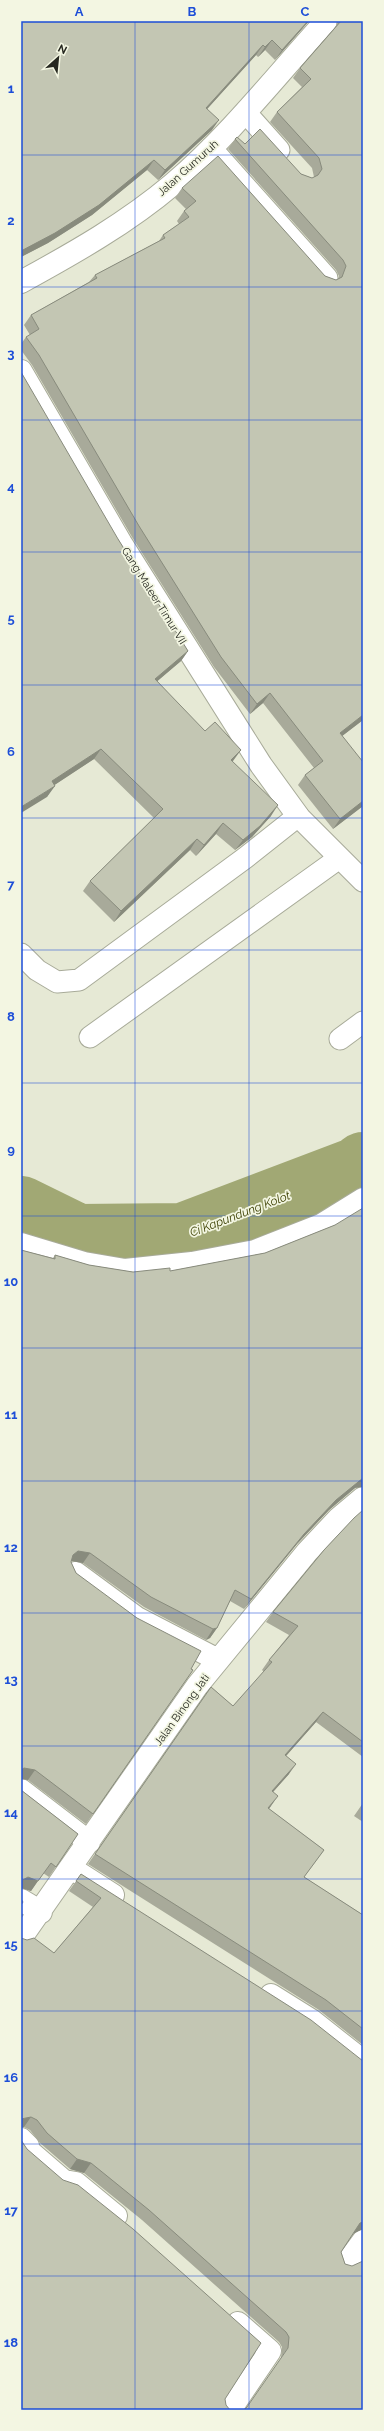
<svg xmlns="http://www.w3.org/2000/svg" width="384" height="2431" font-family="Raleway,sans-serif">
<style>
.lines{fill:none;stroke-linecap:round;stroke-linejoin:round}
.river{stroke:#a1a874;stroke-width:64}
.lane-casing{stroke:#a8ab99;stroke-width:23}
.street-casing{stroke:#a8ab99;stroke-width:24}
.lane{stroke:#fff;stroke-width:21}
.street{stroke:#fff;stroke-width:22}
.wall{fill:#a8aa9a}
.shaded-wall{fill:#888b7d}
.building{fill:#c3c6b3;stroke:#888b7d}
.grid{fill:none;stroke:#1d4ed8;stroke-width:1;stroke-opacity:0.55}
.labels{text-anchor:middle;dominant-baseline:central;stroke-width:3.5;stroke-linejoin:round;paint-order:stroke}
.street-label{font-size:11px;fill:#262820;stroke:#f3f6e2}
.water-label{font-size:12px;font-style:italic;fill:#3b3f00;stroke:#f3f6e2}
.neatline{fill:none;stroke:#1d4ed8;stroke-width:1.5}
.grid-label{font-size:13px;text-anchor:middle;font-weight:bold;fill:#1d4ed8}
</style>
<rect width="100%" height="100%" fill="#e6e9d5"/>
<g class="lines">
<path class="river" d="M21,1208L78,1236L183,1235L357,1169L363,1164"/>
<g class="lane-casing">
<path id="lane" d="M246,113L279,150
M211,148L327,278
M21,954L37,970L57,982L79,980L245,858L298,816L363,881
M90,1037L338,859
M340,1039L363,1022"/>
</g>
<g class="street-casing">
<path id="street" d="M21,282C74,253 127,223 173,184C230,135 276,76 326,21
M21,371L121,543L261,765L298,816
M21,1244L84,1263L125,1270L192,1263L255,1251L321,1225L363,1199
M76,1573L137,1618L218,1660
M21,1790L89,1842
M71,1868L113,1895
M21,1900L41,1912
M21,1938L197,1686L307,1552L338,1519L363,1498
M271,1995L311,2020L363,2061
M21,2139L28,2146V2150L64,2181L76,2183L116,2216
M346,2264L363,2241
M230,2410L270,2351L238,2323"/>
</g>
<use href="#lane" class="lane"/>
<use href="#street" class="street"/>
</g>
<path class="wall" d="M21,21H309L275,60L265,50L258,57L256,55L207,109L212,130L158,180L147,170L92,215L48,243L21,257Z
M337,21H363V720L342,736L363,806L333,829L298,785L305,775L314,768L263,703L250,714L214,667L132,537L32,365L21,350V344L26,337L30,335L24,325L31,315L89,282L95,275L159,241L163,235L179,224L177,221L184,211L186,209L175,198L182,188L325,276L336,280L338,279L339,276L336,270L228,149L235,139L301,174L312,178L314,177L312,168L270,122L277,112L302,87L293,78L300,68L336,26Z
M118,539L188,651L181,661L157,681L232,762L271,816L252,837L235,850L216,834L196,856L190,850L114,922L83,891L90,881L154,818L94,759L54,785L47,797Z
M335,1225L355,1488L329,1510L297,1544L244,1609L230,1601L217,1628L210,1638L206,1640L144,1607L83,1563L71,1561V1562L76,1573L193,1670L86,1824L28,1780L21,1779V1250L53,1258L55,1255L89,1265L133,1272L170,1271L265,1253Z
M363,1510V1757L316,1722L286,1756L289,1774L273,1792L271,1806L269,1809L324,1850L304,1877L363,1915V2045L319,2010L88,1864L211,1687L233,1706L264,1672L262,1670L269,1660L289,1635L266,1622L273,1612Z
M21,1790L78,1834L49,1877L43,1873L31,1891L21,1888Z
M363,1803V1822L354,1816Z
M81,1874L363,2061V2229L353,2233L341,2252L345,2264L247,2408L281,2358L282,2347L279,2342L142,2220L84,2173L70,2169L40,2143L30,2130L24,2127L54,1953L93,1907L69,1891Z"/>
<path class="shaded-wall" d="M308,21H309L275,60L282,50Z
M272,40L265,50L258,57L265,47Z
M263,45L256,55L199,118L206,108Z
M219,120L212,130L158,180L165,170Z
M154,160L147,170L92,215L48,243L21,257V251Z
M188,651L181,661L147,690L155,679Z
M270,693L263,703L250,714L257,704Z
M363,715V720L333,743L340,733Z
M101,749L94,759L44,792L52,781Z
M241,750L233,761L223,771L231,760Z
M55,786L47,797L21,813V807Z
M363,801V806L333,829L340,819Z
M278,805L271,816L252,837L235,850L243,840Z
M223,823L216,834L196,856L204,845Z
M197,839L190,850L114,922L121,911Z
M362,1478H363V1487L355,1488L329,1510L297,1544L244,1609L251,1599L304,1534L336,1500Z
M78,1551L90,1553L83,1563L71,1561L66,1565L73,1555Z
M217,1628L210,1638L206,1640L213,1629Z
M323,1712L316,1722L278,1765L285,1755Z
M296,1764L289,1774L265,1801L272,1791Z
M24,1768L35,1770L28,1780L21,1779V1770Z
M278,1796L271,1806L261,1818L268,1808Z
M28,1877L38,1881L31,1891L21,1888V1881Z
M31,2117L24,2127L21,2128V2119Z
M77,2159L91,2163L84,2173L70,2169Z
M363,2222V2229L353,2234L360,2223Z"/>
<path class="building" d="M21,21H308L282,50L272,40L265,47L263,45L206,108L219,120L165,170L154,160L99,205L55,233L21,251Z
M341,21H363V715L340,733L363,762V801L340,819L305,775L323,761L270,693L257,704L221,657L139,526L39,355L26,337L39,329L31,315L97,278L95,275L165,238L163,235L189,217L184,211L196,201L182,188L218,156L325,276L336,280L342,277L346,266L343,260L235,139L237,137L245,144L260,129L301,174L312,178L318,175L322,169L319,158L277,112L311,79L300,68Z
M21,372L118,539L188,651L155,679L205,731L215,722L241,750L231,760L278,805L260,826L243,840L223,823L204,845L197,839L121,911L90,881L163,809L101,749L52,781L55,786L21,807Z
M363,1208V1478L336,1500L304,1534L251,1599L235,1590L217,1628L213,1629L151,1597L90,1553L78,1551L73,1555L71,1562L76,1573L137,1618L201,1651L191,1669L193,1670L93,1814L35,1770L24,1768L21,1770V1250L55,1259V1255L89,1265L133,1272L170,1268V1271L265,1253L335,1225Z
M363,1510V1742L323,1712L285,1755L296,1764L272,1791L278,1796L268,1808L324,1850L304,1877L363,1915V2029L326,2000L95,1854L211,1687L233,1706L272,1662L269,1660L298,1626L273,1612L324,1550L354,1518Z
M21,1790L78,1834L56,1867L51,1863L38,1881L28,1877L21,1881Z
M81,1874L311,2020L363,2061V2222L360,2223L341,2252L345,2264L352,2266L363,2261V2410H244L247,2407L288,2348L289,2337L286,2332L149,2210L91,2163L77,2159L47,2133L37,2120L31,2117L21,2119V1938L27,1940L34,1938L54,1953L101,1898L76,1881Z
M21,1899L23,1902L21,1905Z
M21,2140L27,2149L63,2180L78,2185L133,2229L261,2343L225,2399L226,2405L230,2410H21Z"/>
<path class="grid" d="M135,21V2410M249,21V2410M21,155H363M21,287H363M21,420H363M21,552H363M21,685H363M21,818H363M21,950H363M21,1083H363M21,1216H363M21,1348H363M21,1481H363M21,1613H363M21,1746H363M21,1879H363M21,2011H363M21,2144H363M21,2276H363"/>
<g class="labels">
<g class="street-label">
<text transform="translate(188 168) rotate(-42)">Jalan Gumuruh</text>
<text transform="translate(154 596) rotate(58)">Gang Maleer Timur VII</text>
<text transform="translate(182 1710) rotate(-54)">Jalan Binong Jati</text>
</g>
<g class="water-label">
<text transform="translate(240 1214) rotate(-21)">Ci Kapundung Kolot</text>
</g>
</g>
<rect width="384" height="2431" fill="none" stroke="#f3f6e2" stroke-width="44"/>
<g transform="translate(58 58) rotate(27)" stroke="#f3f6e2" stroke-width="3" paint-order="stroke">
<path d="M0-3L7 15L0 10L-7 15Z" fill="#262820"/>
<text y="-6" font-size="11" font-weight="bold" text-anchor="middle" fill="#262820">N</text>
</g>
<rect x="22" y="22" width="340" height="2387" class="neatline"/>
<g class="grid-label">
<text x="79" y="16">A</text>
<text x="192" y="16">B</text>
<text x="305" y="16">C</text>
<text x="11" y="93">1</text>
<text x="11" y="225">2</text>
<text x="11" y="358">3</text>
<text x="11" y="491">4</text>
<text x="11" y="623">5</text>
<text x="11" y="756">6</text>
<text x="11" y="889">7</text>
<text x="11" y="1021">8</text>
<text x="11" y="1154">9</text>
<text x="11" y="1286">10</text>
<text x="11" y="1419">11</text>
<text x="11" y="1552">12</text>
<text x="11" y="1684">13</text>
<text x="11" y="1817">14</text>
<text x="11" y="1949">15</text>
<text x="11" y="2082">16</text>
<text x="11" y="2215">17</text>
<text x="11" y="2347">18</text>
</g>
</svg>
